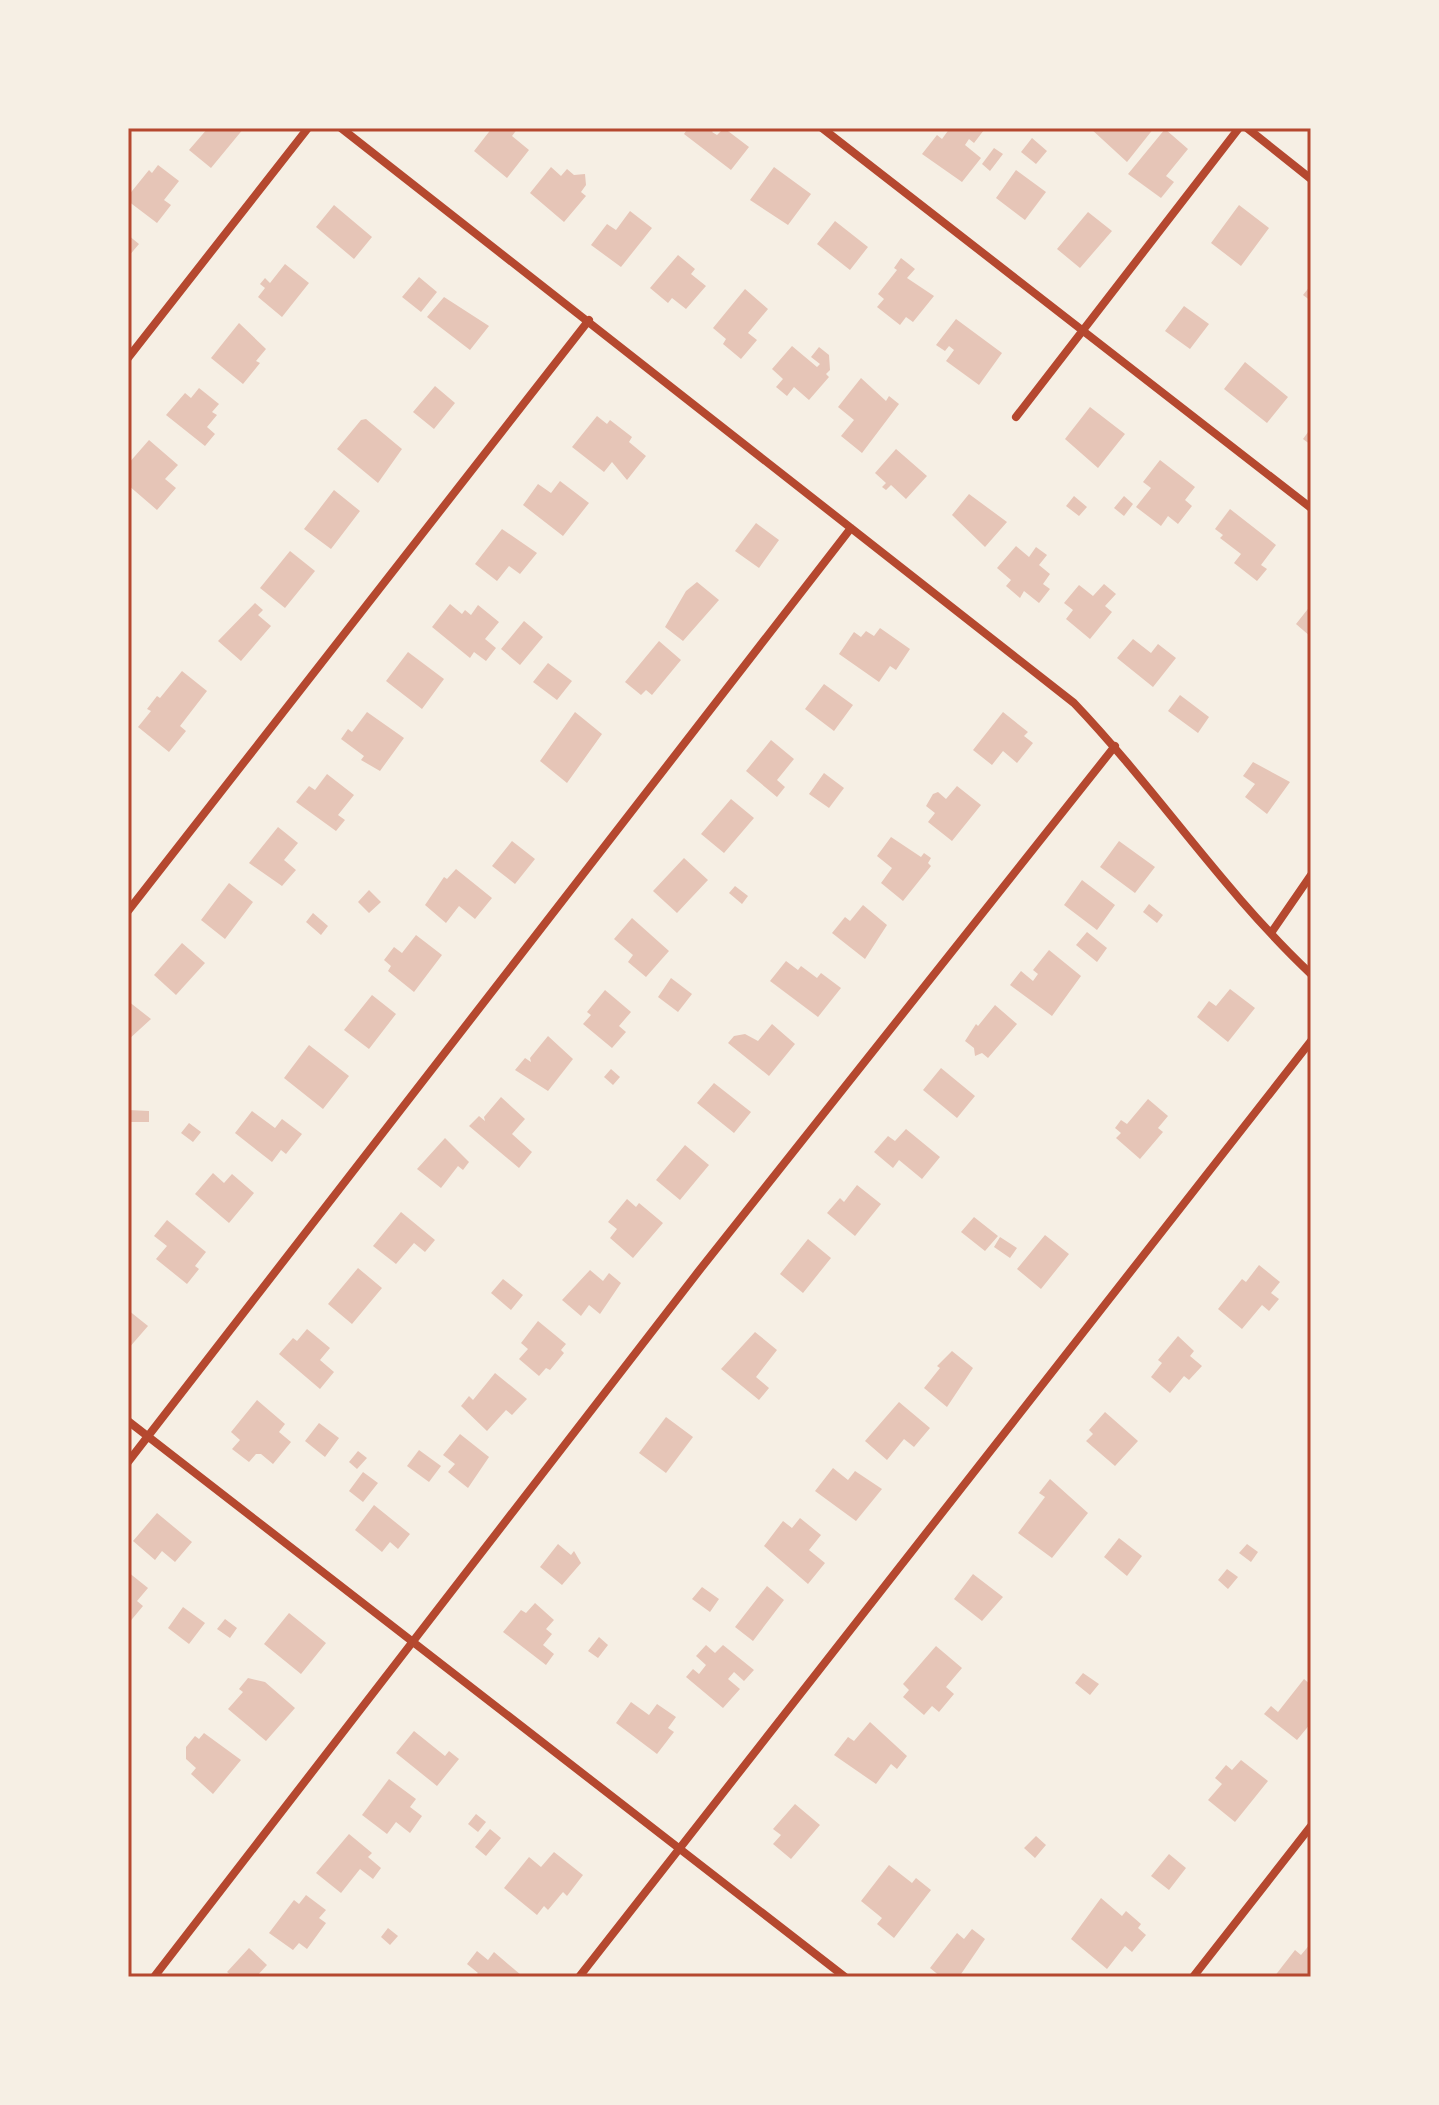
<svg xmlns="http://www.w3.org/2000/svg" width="1439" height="2105" font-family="Mulish,sans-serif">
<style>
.building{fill:#e6c5b7}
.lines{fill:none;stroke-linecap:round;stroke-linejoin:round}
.minor{stroke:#b5482f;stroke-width:8}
.neatline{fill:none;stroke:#b5482f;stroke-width:3}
</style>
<rect width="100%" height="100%" fill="#f6efe4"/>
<path class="building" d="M208,128H244L211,168L189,150Z
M492,128H518L512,136L529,150L507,178L474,151Z
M688,128H715L712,132L717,135L724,128L749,147L731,170L684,134Z
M950,128L984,130L974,143L969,139L965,145L981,158L962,182L922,154L937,135L942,139Z
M1090,128H1154L1127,162Z
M1165,129L1188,149L1166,176L1174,182L1161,198L1128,174Z
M1032,138L1047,151L1036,164L1021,152Z
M994,148L1003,154L990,171L982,164Z
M158,165L179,181L164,200L171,205L157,223L128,201V196L149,170L152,173Z
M551,167L561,176L567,169L574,175L585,174L586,185L581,192L586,196L564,222L530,193Z
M774,167L811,194L788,225L750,200Z
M1016,170L1046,192L1025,220L996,198Z
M334,205L372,237L354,259L316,227Z
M1239,205L1269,228L1241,266L1211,243Z
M630,211L652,228L621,267L591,245L607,224L616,230Z
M1088,212L1112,231L1080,268L1057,249Z
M835,221L868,247L850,270L817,244Z
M128,235L139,244L128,257Z
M678,255L695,269L691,274L706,286L686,309L672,298L668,303L650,288Z
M901,258L915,269L907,278L934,296L913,322L906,317L900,325L877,307L884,299L878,294L897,270L894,268Z
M285,264L309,283L282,317L258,297L265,288L260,284L265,278L270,283Z
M419,277L437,292L421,312L402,297Z
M1311,285V301L1303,295Z
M745,289L768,309L748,333L757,340L741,359L723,344L726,339L713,328Z
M444,297L489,326L470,350L427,317Z
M1184,306L1209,324L1190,349L1165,331Z
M956,319L1002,353L979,385L946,361L954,350L949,346L945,351L936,345Z
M239,323L266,349L256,361L260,363L243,384L211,358Z
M792,346L817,367L820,364L811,357L819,347L829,355L830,370L826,374L829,377L809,400L794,387L787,396L776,387L783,379L772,369Z
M1245,362L1288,397L1267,423L1224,389Z
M861,378L886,401L889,396L899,404L862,453L841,436L854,420L838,407Z
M435,386L455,403L434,429L413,412Z
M199,388L219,404L212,412L217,415L207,427L215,434L205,446L166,415L185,393L191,398Z
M1090,407L1125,434L1098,468L1065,439Z
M597,416L607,424L610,420L632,437L629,442L646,456L627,480L612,462L604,472L572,447Z
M366,419L402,449L378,483L337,449L361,420Z
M1311,428V445L1303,439Z
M149,440L178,465L165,479L176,488L157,510L128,485V464Z
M896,449L927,476L906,499L891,485L886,490L882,487L886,483L875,473Z
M1160,460L1195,487L1185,500L1192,506L1178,524L1168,516L1161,526L1136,507L1151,488L1143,482Z
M560,481L589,503L563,536L523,505L538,484L551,493Z
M334,490L360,511L331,549L304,529Z
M969,494L1007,522L985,547L952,515Z
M1074,496L1087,507L1079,516L1066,506Z
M1124,496L1133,504L1124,516L1114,508Z
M1230,509L1276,545L1261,565L1267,569L1257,581L1234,563L1241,554L1220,538L1223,535L1215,529Z
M756,523L779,540L759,568L735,551Z
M502,529L537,553L520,574L509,566L497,581L475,564Z
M1016,546L1029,557L1036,547L1047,555L1039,565L1050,574L1043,584L1050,589L1039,603L1024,591L1020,598L1006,586L1011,580L997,568Z
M290,551L315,571L285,608L260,588Z
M697,582L719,600L683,641L665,627L686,591Z
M1104,584L1116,594L1105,606L1112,612L1090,639L1066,619L1073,610L1064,603L1079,585L1093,596Z
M255,603L263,610L258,615L271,626L241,661L218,641Z
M450,604L462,614L465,610L471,615L478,605L499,622L485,639L496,648L486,661L474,652L470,658L432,627Z
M1311,605V637L1296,624Z
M524,621L543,637L520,665L501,649Z
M880,628L910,649L896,670L890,666L879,682L839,654L854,632L861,637L866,631L874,636Z
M1133,639L1151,653L1158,644L1176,658L1153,687L1117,658Z
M659,641L681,660L652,695L646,690L641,695L625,682Z
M408,652L444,679L422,709L386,681Z
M548,663L572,681L557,700L533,682Z
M182,671L207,691L180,726L186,731L169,752L138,727L151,711L147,709L157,696L160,698Z
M824,684L853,705L834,731L805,709Z
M1180,695L1209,717L1198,733L1168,711Z
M367,712L404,738L380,771L361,760L364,756L341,739L348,729L352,732Z
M575,712L602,734L567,783L540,761Z
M1003,712L1028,732L1024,736L1033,743L1017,763L1003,751L992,765L973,750Z
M771,740L794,759L777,780L785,787L777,797L746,771Z
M1253,762L1290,782L1267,814L1245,797L1255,784L1243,776Z
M824,773L844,788L829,808L809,794Z
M327,774L354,795L338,815L345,820L336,831L296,802L309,786L315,790Z
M957,786L981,805L952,841L928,822L935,813L926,806L933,794L938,792L946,799Z
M731,799L754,818L724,853L701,834Z
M278,827L298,843L284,860L296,870L282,886L249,863Z
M891,837L921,857L924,853L931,858L928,863L931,866L903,901L881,883L892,868L877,856Z
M512,841L535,859L515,884L492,866Z
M1119,841L1155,867L1135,893L1100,867Z
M684,858L708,880L677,913L653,891Z
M456,869L492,898L475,919L459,906L446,923L425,905L444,877L447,879Z
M1082,880L1115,905L1097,930L1064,905Z
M229,883L253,902L225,939L201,920Z
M735,886L748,896L742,904L729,893Z
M369,890L381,902L369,913L358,902Z
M1149,904L1163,915L1157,923L1143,912Z
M863,905L887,925L865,959L832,933L845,917L850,921Z
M313,913L328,926L321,935L306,922Z
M632,918L669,951L646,977L628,962L633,955L614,939Z
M1087,932L1107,948L1097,962L1076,945Z
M416,935L442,955L414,992L388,971L391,966L384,960L394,947L402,953Z
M182,943L205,963L176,995L154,975Z
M1049,950L1081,976L1052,1016L1010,985L1021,971L1033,981L1038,974L1033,970Z
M786,961L798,970L801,966L817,978L821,973L841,988L818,1017L770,981Z
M671,978L692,994L678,1012L658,997Z
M1230,989L1255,1008L1228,1042L1197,1017L1209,1001L1216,1006Z
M605,990L631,1012L619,1026L626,1032L612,1048L583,1024L591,1015L587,1012Z
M372,995L396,1014L369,1049L344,1030Z
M128,1001L151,1019L128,1040Z
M995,1005L1017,1024L988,1058L982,1053L975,1056L974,1048L965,1041L976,1024L978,1026Z
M772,1024L795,1044L769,1076L728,1043L734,1036L745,1034L758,1041Z
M548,1036L573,1059L548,1091L515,1070L525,1058L531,1062L530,1058Z
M309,1045L349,1076L323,1109L284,1078Z
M941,1068L975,1096L957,1118L923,1090Z
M611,1069L620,1077L613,1085L604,1077Z
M714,1083L751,1112L734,1133L697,1103Z
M501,1097L525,1119L512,1134L532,1152L519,1168L469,1126L479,1116L485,1121L484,1117Z
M1148,1099L1168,1116L1158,1128L1163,1132L1140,1159L1116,1138L1121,1133L1115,1128L1121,1120L1127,1124Z
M128,1110L149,1111V1122H128Z
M252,1111L275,1128L282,1119L302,1134L286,1154L281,1150L272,1162L235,1133Z
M189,1123L201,1132L193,1142L181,1133Z
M906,1129L940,1157L922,1179L899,1160L893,1168L874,1152L888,1136L895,1141Z
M445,1138L469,1162L463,1170L458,1166L441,1188L417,1169Z
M685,1145L709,1165L680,1200L656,1180Z
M213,1173L224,1183L232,1174L254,1193L229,1223L195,1194Z
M857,1185L881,1204L855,1236L827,1213L840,1198L844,1202Z
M627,1199L636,1207L639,1203L663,1223L633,1258L610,1238L617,1229L608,1222Z
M401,1212L435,1240L425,1252L414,1243L396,1264L373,1246Z
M974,1217L998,1236L985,1251L961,1232Z
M167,1220L206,1252L195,1266L199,1269L187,1284L156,1259L167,1246L154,1236Z
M1045,1235L1069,1254L1041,1289L1017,1269Z
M1000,1237L1017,1248L1010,1258L994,1247Z
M808,1239L831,1258L803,1293L780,1274Z
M1259,1265L1280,1282L1271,1293L1279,1299L1269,1311L1262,1305L1242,1329L1218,1309L1242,1279L1246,1282Z
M358,1268L382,1288L352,1324L328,1304Z
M590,1270L603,1281L609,1273L621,1283L600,1314L589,1305L581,1316L562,1300Z
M503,1279L523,1295L511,1310L491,1293Z
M128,1310L148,1326L128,1349Z
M538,1321L566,1344L561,1350L564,1353L550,1370L546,1368L539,1376L519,1359L528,1349L521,1343Z
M307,1329L330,1348L320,1360L334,1372L320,1389L279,1354L293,1338L297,1341Z
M755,1332L777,1350L756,1377L769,1388L759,1400L721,1369Z
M1178,1336L1194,1351L1190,1356L1202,1366L1189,1380L1184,1376L1170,1393L1151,1377L1162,1363L1158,1360Z
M952,1351L973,1368L947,1407L924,1388L940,1368L937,1366Z
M495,1373L527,1399L512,1415L506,1410L487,1431L461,1406L469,1396L473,1400Z
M257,1400L285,1424L279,1432L291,1442L273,1464L261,1454H256L249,1462L232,1449L240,1440L231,1432Z
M899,1402L930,1428L914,1447L904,1439L887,1460L865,1441Z
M1105,1412L1138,1441L1115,1466L1086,1441L1093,1434L1089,1430Z
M666,1417L693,1437L666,1473L639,1453Z
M319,1423L339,1438L325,1457L305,1441Z
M460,1434L489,1457L468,1488L448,1472L455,1464L443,1455Z
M419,1450L441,1466L429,1482L407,1466Z
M358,1451L367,1458L357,1469L349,1462Z
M833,1468L848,1480L855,1471L882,1489L856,1521L815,1491Z
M363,1472L378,1483L363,1502L349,1491Z
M1050,1479L1088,1513L1052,1558L1018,1533L1045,1497L1039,1493Z
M374,1505L410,1534L398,1549L390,1542L382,1552L355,1530Z
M157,1513L192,1542L175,1562L162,1551L155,1560L133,1541Z
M800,1518L821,1535L809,1550L825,1563L808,1584L764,1546L783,1521L792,1528Z
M1119,1538L1142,1556L1127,1576L1104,1557Z
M558,1544L571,1555L574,1551L581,1563L562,1585L540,1567Z
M1247,1544L1258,1552L1251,1562L1239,1553Z
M1227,1569L1238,1577L1228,1589L1218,1580Z
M128,1572L148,1588L137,1601L143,1606L128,1624Z
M973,1574L1003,1597L982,1621L954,1599Z
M767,1586L784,1600L753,1641L735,1627Z
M702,1587L719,1599L710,1612L692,1599Z
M535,1603L554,1620L546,1629L552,1634L543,1645L554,1654L546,1665L503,1632L521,1610L526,1613Z
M183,1607L205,1623L189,1644L168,1628Z
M289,1613L326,1643L301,1674L264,1644Z
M225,1619L237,1628L230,1638L217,1629Z
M599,1637L608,1645L598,1658L588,1651Z
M706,1645L715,1653L723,1645L754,1670L744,1681L734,1672L728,1679L740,1689L723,1708L686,1677L693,1669L699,1674L706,1665L696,1656Z
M936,1646L962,1668L946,1687L954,1694L939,1712L932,1706L924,1715L903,1697L909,1690L903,1684Z
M1083,1673L1099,1684L1090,1695L1075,1683Z
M248,1678L265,1682L295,1708L266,1741L228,1709L243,1692L239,1689Z
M1304,1679L1311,1685V1723L1297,1740L1264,1714L1271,1706L1278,1712Z
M631,1702L649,1715L657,1704L676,1717L668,1728L674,1732L657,1754L616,1723Z
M870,1722L907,1756L897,1769L891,1764L876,1784L834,1755L848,1737L854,1741Z
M414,1731L445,1756L449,1751L459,1759L437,1786L396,1753Z
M204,1733L241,1760L213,1794L191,1774L196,1768L186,1759V1747L195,1736L199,1739Z
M1241,1760L1268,1781L1235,1822L1208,1800L1222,1784L1215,1778L1226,1765L1232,1770Z
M389,1779L416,1799L410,1807L422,1816L410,1833L396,1822L387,1834L362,1815Z
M795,1804L820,1825L791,1859L773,1844L781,1835L773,1829Z
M476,1814L486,1822L478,1832L468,1824Z
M490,1829L501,1838L486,1856L475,1847Z
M349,1834L372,1853L368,1857L381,1868L373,1879L360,1869L341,1893L316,1873Z
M1036,1836L1046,1845L1035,1858L1024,1848Z
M554,1852L583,1875L567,1896L563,1892L548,1910L544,1906L537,1915L504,1888L529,1857L541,1867Z
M1169,1854L1186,1868L1169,1890L1151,1876Z
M889,1865L912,1883L916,1878L931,1890L894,1938L877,1924L882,1918L861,1901Z
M306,1895L326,1910L319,1918L326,1923L307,1949L299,1943L293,1950L269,1933L294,1900L299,1904Z
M1101,1898L1122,1916L1126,1911L1141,1924L1138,1928L1146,1935L1132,1952L1125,1946L1107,1969L1071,1939Z
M388,1928L398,1936L390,1945L381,1937Z
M972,1929L985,1939L959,1977H941L930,1968L957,1933L964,1939Z
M1311,1943V1977H1274L1295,1950L1301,1955Z
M249,1948L267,1965L256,1977H233L227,1972Z
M477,1951L488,1960L494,1952L521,1975L474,1977L478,1973L467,1964Z"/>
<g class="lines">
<path class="minor" d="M341,128L1074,703C1157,790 1223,891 1311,974
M822,128L1311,508
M1247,128L1311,179
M128,358L308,128
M1016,417L1239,128
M128,911L589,320
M1271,933L1311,875
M128,1421L845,1977
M128,1462L851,528
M154,1977L698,1272L1115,746
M579,1977L1311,1041
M1193,1977L1311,1826"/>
</g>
<rect width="1439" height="2105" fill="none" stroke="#f6efe4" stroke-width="260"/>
<rect x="130" y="130" width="1179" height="1845" class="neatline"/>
</svg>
